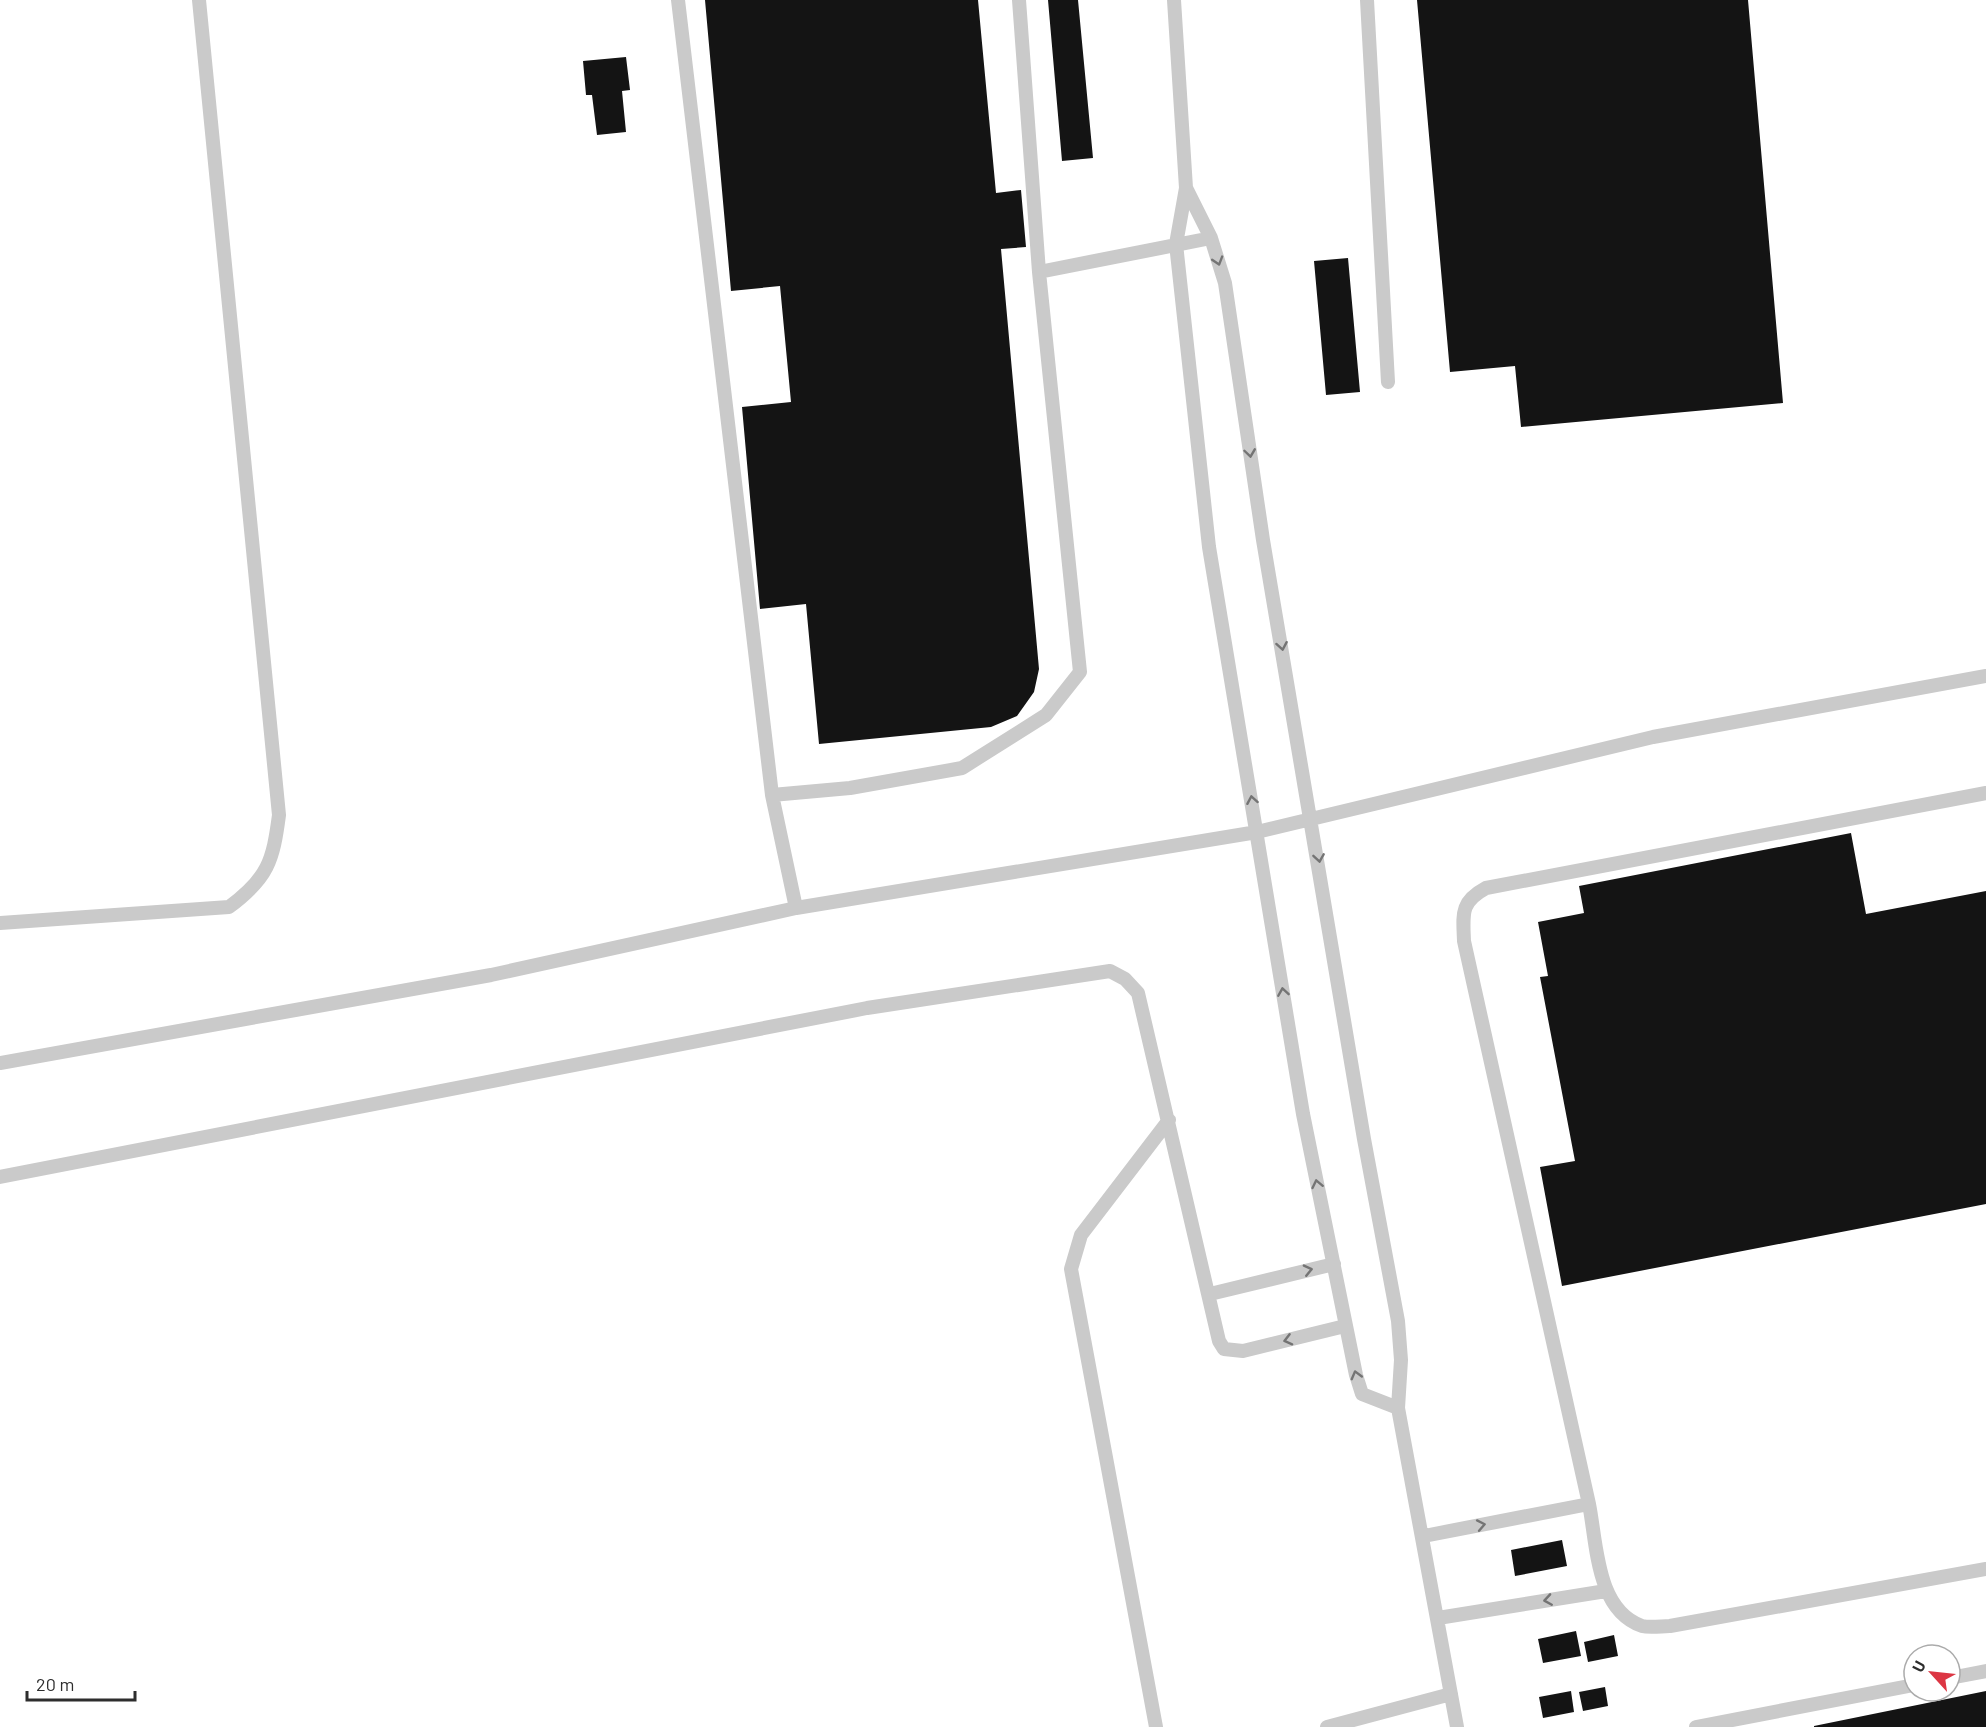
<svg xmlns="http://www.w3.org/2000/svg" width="1986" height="1727" font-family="Barlow,sans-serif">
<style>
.building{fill:#141414}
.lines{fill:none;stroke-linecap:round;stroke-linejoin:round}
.service{stroke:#cacaca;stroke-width:14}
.oneway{stroke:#747474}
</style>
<rect width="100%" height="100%" fill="#fff"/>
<path class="building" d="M705,0H978L996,193L1021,190L1026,247L1001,249L1039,669L1034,692L1017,716L991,727L819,744L806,604L760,609L742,407L791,402L780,286L731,291Z
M1048,0H1078L1093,158L1062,161Z
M1417,0H1748L1783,403L1521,427L1515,366L1450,372Z
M626,57L630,90L622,91L626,132L597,135L592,95H586L583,61Z
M1348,258L1360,392L1326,395L1314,261Z
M1851,833L1866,914L1986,891V1204L1562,1286L1540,1167L1575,1161L1540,977L1548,976L1538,922L1584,913L1579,886Z
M1562,1540L1567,1566L1515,1576L1511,1550Z
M1576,1631L1581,1656L1543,1663L1538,1639Z
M1614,1635L1618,1656L1588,1662L1584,1642Z
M1605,1687L1608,1706L1583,1711L1579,1692Z
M1571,1691L1574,1712L1543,1718L1539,1697Z
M1986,1691V1727H1814V1726Z"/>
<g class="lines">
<path class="service" d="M678,0L772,795L796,908
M1174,0L1186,188L1176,244L1209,547L1303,1114L1356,1375L1362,1394L1398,1408
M1367,0L1388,382
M1186,188L1211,238L1225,283L1263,540L1364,1139L1398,1321L1401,1360L1398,1408L1457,1727
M1039,272L1211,238
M1986,793L1486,888C1460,902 1463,914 1464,941L1589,1504C1597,1544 1596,1610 1642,1626C1650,1628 1662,1626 1670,1626L1986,1569
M772,795L850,788L962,768L1046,715L1080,672L1039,272L1019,0
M0,923L229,907C268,878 273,861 279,815L199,0
M0,1063L491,975L796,908L1257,832L1653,737L1986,676
M0,1177L867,1008L1110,971L1125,979L1138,993L1219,1341L1224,1349L1243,1351L1345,1326
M1210,1294L1334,1264
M1424,1536L1589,1504
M1438,1618L1606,1591
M1950,1678L1986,1671
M1156,1727L1071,1269L1081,1235L1169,1120
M1327,1727L1451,1694
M1696,1727L1914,1685"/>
</g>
<defs><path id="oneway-chevron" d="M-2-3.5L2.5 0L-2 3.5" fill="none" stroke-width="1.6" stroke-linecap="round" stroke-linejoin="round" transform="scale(1.5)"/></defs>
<g class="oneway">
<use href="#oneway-chevron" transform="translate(1218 261) rotate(73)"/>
<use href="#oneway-chevron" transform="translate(1250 453) rotate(82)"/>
<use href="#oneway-chevron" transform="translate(1282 646) rotate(80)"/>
<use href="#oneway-chevron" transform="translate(1252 800) rotate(-100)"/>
<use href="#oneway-chevron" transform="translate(1319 858) rotate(81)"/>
<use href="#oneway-chevron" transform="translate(1283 992) rotate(-99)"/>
<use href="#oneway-chevron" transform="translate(1317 1184) rotate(-102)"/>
<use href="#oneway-chevron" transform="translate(1308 1270) rotate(-13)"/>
<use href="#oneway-chevron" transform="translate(1288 1340) rotate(166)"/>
<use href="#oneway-chevron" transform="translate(1356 1375) rotate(-105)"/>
<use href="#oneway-chevron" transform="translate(1481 1525) rotate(-11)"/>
<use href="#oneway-chevron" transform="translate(1548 1600) rotate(171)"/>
</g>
<g transform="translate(1932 1673) rotate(297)"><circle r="28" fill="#ffffff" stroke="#ababab" stroke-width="1.5"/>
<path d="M0-4.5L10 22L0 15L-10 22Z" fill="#dc3643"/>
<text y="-9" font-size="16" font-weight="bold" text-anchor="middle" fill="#2d2d2d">U</text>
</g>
<path d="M27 1691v9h108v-9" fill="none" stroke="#2d2d2d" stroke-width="3"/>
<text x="36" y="1691" font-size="18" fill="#2d2d2d" stroke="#ffffff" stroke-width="4.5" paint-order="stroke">20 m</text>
</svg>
